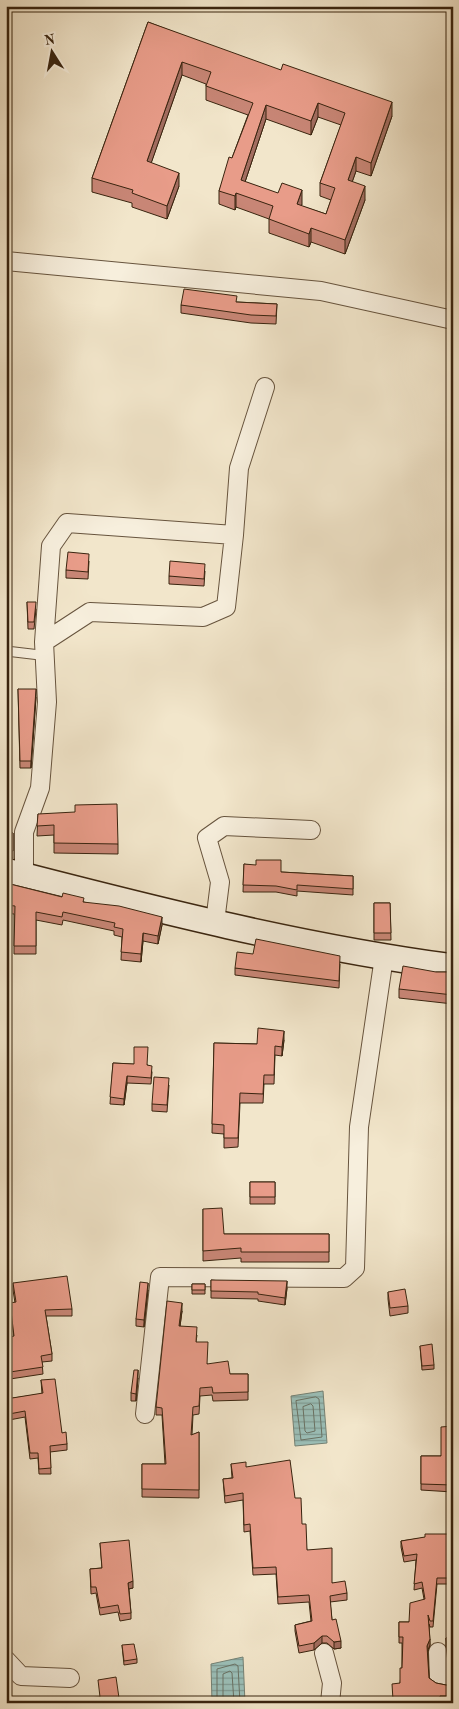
<svg xmlns="http://www.w3.org/2000/svg" width="459" height="1709" font-family="'Old Standard TT',serif">
<style>
.water{fill:url(#water-rules);stroke:#748174}
.lines{fill:none;stroke-linecap:round;stroke-linejoin:round}
.shore{stroke:#6a7264;stroke-width:1}
.lane-casing{stroke:#67543e;stroke-width:11}
.street-casing{stroke:#67543e;stroke-width:20}
.secondary-casing{stroke:#39240f;stroke-width:28}
.lane{stroke:#f7efdd;stroke-width:9}
.street{stroke:#f7efdd;stroke-width:18}
.secondary{stroke:#f7efdd;stroke-width:25}
.wall{fill:#c88676;stroke:#39240f;fill-rule:evenodd}
.shaded-wall{fill:#a26d60;stroke:#39240f}
.building{fill:#e89c89;stroke:#39240f;fill-rule:evenodd}
</style>
<defs>
<pattern id="water-rules" width="6" height="5" patternUnits="userSpaceOnUse" patternTransform="scale(1.25)"><rect width="6" height="5" fill="#9bbfb8"/><path d="M0 2.5h6" fill="none" stroke="#7f9b94"/></pattern>
</defs>
<rect width="100%" height="100%" fill="#f2e6cb"/>
<filter id="stains"><feTurbulence type="fractalNoise" baseFrequency=".004" numOctaves="4"/><feColorMatrix values="0 0 0 0 .2 0 0 0 0 .09 0 0 0 0 .02 0 0 0 .5 -.17"/></filter>
<radialGradient id="worn" r=".72"><stop offset=".6" stop-color="#630" stop-opacity="0"/><stop offset="1" stop-color="#630" stop-opacity=".3"/></radialGradient>
<path class="water" d="M323,1391L327,1443L295,1446L291,1396Z
M243,1657L245,1703H212L211,1664Z"/>
<g class="lines">
<path class="shore" d="M316,1397L319,1399L322,1437L301,1440L296,1401Z
M311,1404L313,1406L315,1431L307,1433L305,1431L303,1407Z
M217,1703V1669L235,1664L238,1666L240,1703
M223,1703V1674L230,1671L232,1673L234,1703"/>
<g class="lane-casing">
<path id="lane" d="M6,651L40,655"/>
</g>
<g class="street-casing">
<path id="street" d="M6,261L321,291L453,320
M234,535L239,468L265,387
M24,876V832L40,788L47,702L44,642L90,612L203,617L226,607L234,535L67,523L51,546L44,642
M215,922L220,882L207,838L224,826L311,830
M145,1414L160,1277L344,1278L355,1268L359,1127L384,957
M438,1652L439,1679L453,1682
M324,1653L332,1683L330,1703
M6,1660L21,1676L70,1678"/>
</g>
<g class="secondary-casing">
<path id="secondary" d="M6,871C153,909 302,947 453,967"/>
</g>
<use href="#lane" class="lane"/>
<use href="#street" class="street"/>
<use href="#secondary" class="secondary"/>
</g>
<path class="wall" d="M148,22L392,116L371,176L356,171L352,182L365,200L345,254L311,242L309,247L269,233V219L236,207L235,210L219,204V191L232,158L248,115L206,100V84L182,75L151,163L179,186L167,219L132,207V203L92,192V178ZM318,117L341,125L320,183V196L331,200L326,214L301,206L302,204L245,182L266,119L311,135Z
M237,302L277,304L276,324L251,323L181,313V305Z
M89,561L88,579L66,578V570Z
M205,571L204,586L169,584V576Z
M27,602L36,609L34,629H28Z
M18,689L36,697L31,768H20Z
M38,814L118,844V854L54,853V835L37,836Z
M6,832L13,833V858L6,857Z
M244,864L281,872L353,876V895L297,891V896L276,892H243Z
M6,883L84,902L162,925L158,944L143,941L141,962L121,960L122,937L114,935V931L63,920L62,925L36,920V954H14V914L6,913Z
M374,903H390L391,940H374Z
M340,964L339,988L235,975V968Z
M436,972H453V1004L399,998V989Z
M284,1040L282,1056L275,1055L274,1084H264L263,1103H240L238,1147L224,1148V1134L212,1133L214,1043L257,1044Z
M113,1063L148,1065L152,1072L151,1084L127,1083L124,1105L110,1104Z
M169,1085L167,1112L152,1111V1104Z
M250,1182H275V1204H250Z
M453,1208V1243L450,1242V1235Z
M203,1209L224,1234H329V1262H241V1258L203,1261Z
M211,1280L287,1288L285,1305L258,1301V1299L211,1298Z
M13,1283L72,1309V1316H46L52,1354V1361L42,1362L43,1374L10,1379L7,1338L14,1337L10,1310V1303H15L13,1290Z
M192,1284H205V1294H192Z
M148,1290L144,1327L136,1326V1319Z
M388,1292L408,1306V1313L390,1316L388,1299Z
M182,1311L180,1326L197,1335L196,1342L207,1364L230,1374H248V1400L213,1401L212,1395L200,1396L199,1414L193,1415L192,1435L199,1432V1498L142,1497V1464H165L162,1415H156V1407Z
M420,1346L434,1365V1369L422,1370Z
M138,1378L136,1401H131V1393Z
M41,1380L62,1433L67,1444V1450L50,1452L51,1474H39L38,1458L30,1459L25,1417L9,1420L6,1405V1399L42,1394Z
M453,1426V1492L421,1490V1456H441Z
M231,1464L246,1467L295,1498L307,1550L332,1583L347,1593V1600L330,1602L332,1620L341,1648L334,1649L327,1643H322L314,1650L299,1653L295,1631V1625L311,1621L309,1602L278,1604L276,1574L253,1575L250,1531L244,1532L243,1500L225,1503L223,1479L232,1478Z
M453,1534V1574L449,1575L448,1584H437L433,1627H430L429,1624L430,1645L428,1652L429,1678L436,1683L451,1686H453V1702H440L393,1700L400,1683L402,1668V1643H399V1622H409L424,1599L422,1588L414,1590L416,1560L404,1562L401,1547V1541Z
M100,1543L133,1588L129,1589L131,1613V1619L120,1621L118,1612L100,1615L96,1593L91,1594L90,1569L102,1568Z
M446,1638H453V1671L449,1670L446,1646Z
M122,1645L137,1659V1663L124,1665Z"/>
<path class="shaded-wall" d="M182,62V75L147,175V161Z
M392,102V116L371,176V163Z
M318,103V117L311,135V121Z
M266,105V119L241,194V180Z
M356,157V171L348,194V180Z
M179,173V186L167,219V206Z
M365,186V200L345,254V240Z
M302,190V204L297,218V204Z
M236,193V207L235,210V196Z
M311,228V242L309,247V234Z
M36,689V697L31,768V761Z
M162,917V925L158,944V936Z
M143,933V941L141,962V954Z
M284,1031V1040L282,1056V1047Z
M127,1076V1083L124,1105V1099Z
M287,1281V1288L285,1305V1298Z
M148,1283V1290L144,1327V1320Z
M182,1303V1311L179,1334V1326Z
M138,1370V1378L136,1401V1394Z
M133,1581V1588L128,1589V1583Z
M322,1636V1643L314,1650V1643Z
M430,1639V1645L427,1652V1646Z
M341,1641V1648L334,1649V1642Z"/>
<path class="building" d="M148,22L281,70L283,64L392,102L371,163L356,157L348,180L365,186L345,240L311,228L309,234L269,219L273,206L236,193L235,196L219,191L229,157L232,158L253,103L206,86L211,72L182,62L147,161L179,173L167,206L132,193L133,190L92,178ZM318,103L345,113L320,183L335,188L326,214L297,204L302,190L282,183L278,193L241,180L266,105L311,121Z
M184,289L237,296L236,302L277,304L276,316L251,315L181,305Z
M68,552L89,554L88,572L66,570Z
M170,561L205,564L204,579L169,576Z
M27,602H36L34,622H28Z
M18,689H36L31,761H20Z
M117,804L118,844L54,843V825L37,826L38,814L75,812V805Z
M6,832L13,833V851L6,850Z
M256,860H281V872L353,876V889L297,885V890L276,886L243,885L244,864L256,865Z
M6,883L62,897L63,893L84,898L83,902L119,906L162,917L158,936L143,933L141,954L121,952L123,929L114,927L115,923L63,912L62,917L36,912V946H14L15,906L6,905Z
M374,903H390L391,933H374Z
M256,939L340,956L339,981L235,968L237,952L253,954Z
M403,966L436,972H453V995L399,989Z
M258,1028L284,1031L282,1047L275,1046L274,1075H264L263,1094L240,1093L238,1138H224V1125L212,1124L214,1043L257,1044Z
M134,1047H148L147,1065L152,1066L151,1078L127,1076L124,1099L110,1097L113,1063L134,1064Z
M154,1077L169,1078L167,1105L152,1104Z
M250,1182H275V1197H250Z
M222,1208L224,1234H329V1252H241V1248L203,1251V1209Z
M452,1208H453V1235H450Z
M67,1276L72,1309L45,1310L52,1354L41,1356L43,1367L10,1372L7,1338L14,1336L10,1303L16,1302L13,1283Z
M211,1280L287,1281L285,1298L258,1294V1292L211,1291Z
M140,1282L148,1283L144,1320L136,1319Z
M192,1284H205V1290H192Z
M405,1289L408,1306L390,1308L388,1292Z
M167,1301L182,1303L179,1326L197,1327L196,1342H208L207,1364L228,1361L230,1374H248V1392L213,1393L212,1387L200,1388L199,1406L193,1407L191,1435L199,1432V1490L142,1489V1464H166L162,1408L156,1407Z
M432,1344L434,1365L422,1366L420,1346Z
M134,1370H138L136,1394L131,1393Z
M55,1379L62,1433L66,1432L67,1444L50,1446L51,1468L39,1469L38,1453H30L25,1411L9,1414L6,1399L43,1393L41,1380Z
M453,1426V1485L421,1484V1456H441V1427Z
M290,1460L295,1498H301L302,1524H306L307,1550L332,1548V1583L345,1581L347,1593L330,1596L332,1620L336,1619L341,1641L334,1642L327,1636H322L314,1643L299,1646L295,1625L312,1621L309,1595L278,1597L276,1567L253,1568L250,1524L244,1525L243,1493L225,1496L223,1479L233,1478L231,1464L246,1462V1467Z
M425,1534H453V1568L449,1569L448,1578H437L433,1621H430L428,1615L430,1639L427,1646L429,1678L436,1683L451,1686H453V1696H440V1703H337L341,1698L393,1700L392,1684L400,1683V1668H402L403,1637H399V1622H409L410,1603L425,1599L422,1582L414,1584L417,1554L404,1556L401,1541L425,1537Z
M129,1540L133,1581L128,1583L131,1613L120,1614L118,1605L100,1608L96,1587H91L90,1569L102,1568L100,1543Z
M446,1638H453V1664L449,1663Z
M134,1644L137,1659L124,1661L122,1645Z
M116,1677L119,1698H122V1703H87V1698L100,1697L98,1680Z"/>
<rect width="459" height="1709" fill="none" stroke="#f2e6cb" stroke-width="25"/>
<rect x="8" y="8" width="444" height="1694" fill="none" stroke="#39240f" stroke-width="2.5"/>
<rect x="12" y="12" width="434" height="1684" fill="none" stroke="#39240f"/>
<g transform="translate(52 52) rotate(349)" stroke="#f7efdd" stroke-width="4" paint-order="stroke">
<path d="M0-4L9 19L0 12L-9 19Z" fill="#39240f"/>
<text y="-8" font-size="14" font-weight="bold" text-anchor="middle" fill="#39240f">N</text>
</g>
<rect width="100%" height="100%" filter="url(#stains)"/>
<rect width="100%" height="100%" fill="url(#worn)"/>
</svg>
